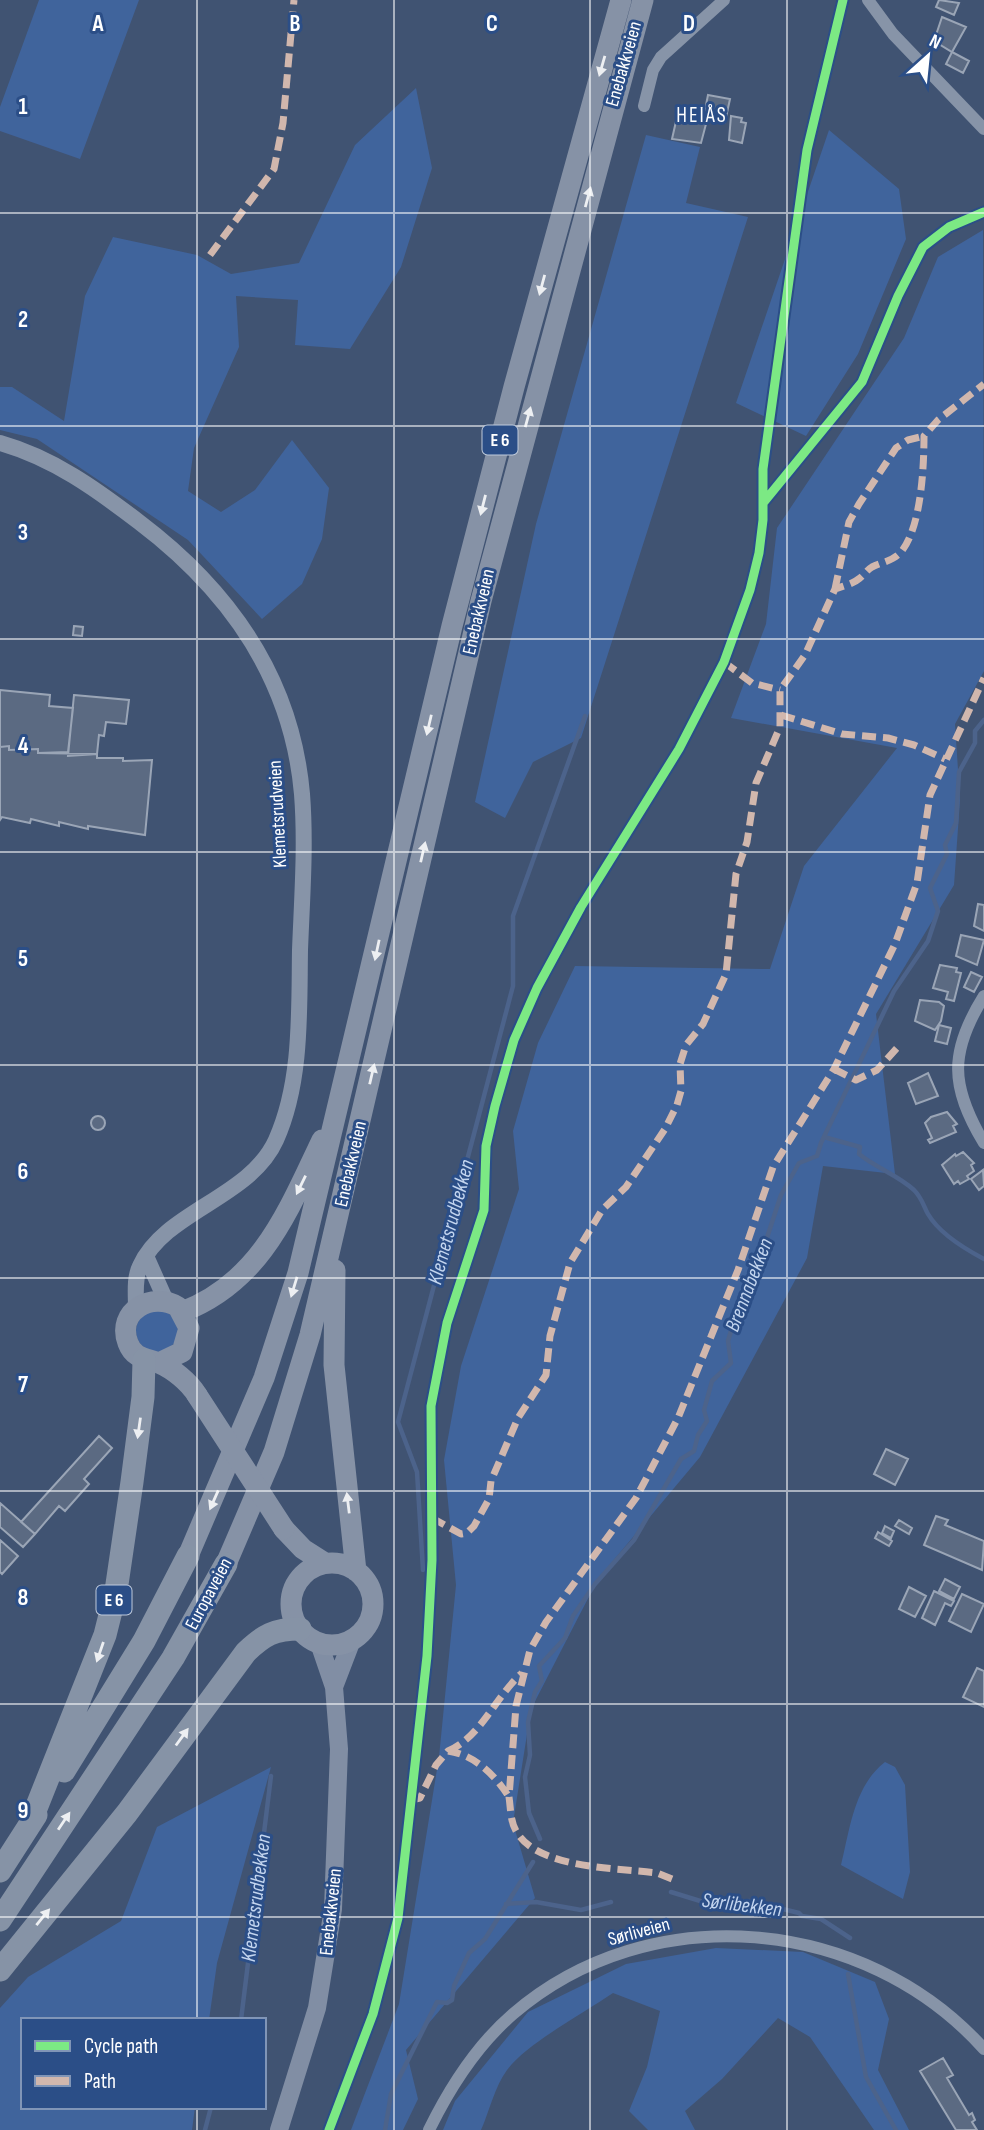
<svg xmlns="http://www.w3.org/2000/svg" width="984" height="2130" font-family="'Sofia Sans Condensed',sans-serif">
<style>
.green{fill:#40649c}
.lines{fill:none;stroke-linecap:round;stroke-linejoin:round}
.stream{stroke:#4c638b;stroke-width:4.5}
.building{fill:#5b6a82;stroke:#9aa5b6;stroke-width:2}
.minor{stroke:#8794a8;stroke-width:12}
.tertiary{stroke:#8794a8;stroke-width:16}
.secondary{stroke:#818ea4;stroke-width:18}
.trunk{stroke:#8692a6;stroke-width:21}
.motorway{stroke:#8693a6;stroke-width:23}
.trunk-bridge{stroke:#8692a6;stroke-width:21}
.quiet{stroke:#d1b7ad;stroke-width:7;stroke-dasharray:14 7;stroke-linecap:butt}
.cycleway-casing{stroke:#2b4e87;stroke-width:13}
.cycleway{stroke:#7ce984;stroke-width:9}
.oneway{fill:#edeff2}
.grid{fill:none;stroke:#fff;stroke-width:2;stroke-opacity:0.55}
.labels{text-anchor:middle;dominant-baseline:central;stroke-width:6;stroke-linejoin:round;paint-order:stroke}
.shield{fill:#2b4e87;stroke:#bfcadb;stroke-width:2}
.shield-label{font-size:18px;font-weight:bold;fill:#fff}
.street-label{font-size:19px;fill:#fff;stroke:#2b4e87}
.neighbourhood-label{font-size:21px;letter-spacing:2px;fill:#fff;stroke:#2b4e87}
.water-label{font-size:21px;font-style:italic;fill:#c3d5ef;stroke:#2b4e87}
.grid-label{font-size:23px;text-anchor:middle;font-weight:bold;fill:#fff;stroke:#2b4e87;stroke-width:6;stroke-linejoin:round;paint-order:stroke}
</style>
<rect width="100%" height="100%" fill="#405372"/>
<path class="green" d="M39,0H139L80,159L0,131V107Z
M416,88L432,168L401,267L350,349L295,345L298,300L236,296L239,347L194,448L188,491L221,512L255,490L292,440L329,488L322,539L302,584L262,619L188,540L37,439L0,430V387H12L64,421L85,296L113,237L197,255L231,274L299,263L355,145Z
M829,130L899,189L906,239L858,354L806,436L736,403Z
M646,135L700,147L686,203L748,217L581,738L533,762L505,818L475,802L536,524Z
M983,230L984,671L955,724L960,800L954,885L876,1014L895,1174L823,1166L807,1258L700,1457L598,1579L531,1709L513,1823L535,1898L406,2050L418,2099L403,2130H351L399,2004L439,1757L456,1585L444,1460L461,1366L519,1189L513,1131L538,1043L575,966L770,969L804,866L897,748L731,718L766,624L777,528L904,338L938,257Z
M136 1331a21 21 0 1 1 42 0a21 21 0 1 1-42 0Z
M885,1762L895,1767L905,1785L910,1872L903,1899L841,1865C850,1829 854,1786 885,1762Z
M271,1767L217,1963L209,2020H23V2107H195L192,2130H0V2008L28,1977L121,1921L157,1827Z
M716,1948L803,1952L875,1982L889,2019L878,2070L909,2130H874L810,2037L778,2018L722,2079L685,2111L695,2130H648L629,2111L647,2067L660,2011L613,1993C584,2013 526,2044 507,2070C495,2086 489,2112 481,2130H443L455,2101L528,2012L626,1964Z"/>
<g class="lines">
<path class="stream" d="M824,1137L860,1147L859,1154C876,1168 898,1175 914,1190C922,1198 923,1205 928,1214C939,1233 965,1249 984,1259
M423,1570L417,1472L398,1422L513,986V916L585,716
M540,1839L529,1813L525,1777L530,1755L528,1722L535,1692L542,1681L539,1666L565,1638L573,1616L595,1584L634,1540L681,1459L694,1451L698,1435L707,1421L704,1410L712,1381L731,1363L728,1341L739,1304L757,1268L781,1195L799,1163L817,1156L821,1143L894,991L928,941L938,911L930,888L947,854L945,845L956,823L959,772L975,743V731L984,720
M671,1892L710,1904L750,1901L799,1913L802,1916L821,1919L850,1938
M506,1904L536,1902L581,1910L611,1902
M848,1974L866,2077L896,2130
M241,2020L271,1776
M205,2130L211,2107
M385,2130L391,2094L437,2002L447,2003L452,2000L454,1986L469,1953L485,1939L533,1862"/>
</g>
<path class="building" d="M939,0L959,3L954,15L936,7Z
M942,17L966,27L952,52L934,41Z
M952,52L969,61L963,73L946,64Z
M708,95L730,99L725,122L704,115Z
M731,116L742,118L741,122L746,123L742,143L729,140Z
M677,117L706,124L701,143L672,139Z
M74,626L83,627L82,636L73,635Z
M0,690L50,695L49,706L73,708L68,752L38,753V749L9,750V746L0,747Z
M74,695L129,700L126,724L106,722L104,736L99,735L97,754L68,756Z
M9,746V750L38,749V753L97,754V758H123V761L152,760L145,835L88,826V829L59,822V826L31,819L30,823L2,817L0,820V747Z
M978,904L984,905V931L974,926Z
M961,935L984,940L977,965L956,956Z
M940,965L957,968L956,972L961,973L954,1001L946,999L948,992L933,988Z
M971,972L982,977L974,992L964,987Z
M920,1000L939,1002L944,1006L941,1021L935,1030L915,1021Z
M939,1025L951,1028L947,1044L935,1041Z
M928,1073L938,1096L916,1104L908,1083Z
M947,1112L957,1124L953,1126L956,1132L930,1143L928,1140L932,1138L925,1123L931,1117Z
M91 1123a7 7 0 1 1 14 0a7 7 0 1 1-14 0Z
M963,1152L974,1163L971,1165L974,1171L967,1176L969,1179L960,1184L958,1181L954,1184L942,1165L955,1154L956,1156Z
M983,1170L984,1186L979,1190L971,1179Z
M99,1436L112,1448L84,1479L89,1484L65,1511L59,1506L35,1534L21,1522Z
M886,1449L908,1459L895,1485L874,1474Z
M0,1503L35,1534L23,1547L0,1527Z
M936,1516L948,1520L945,1525L984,1541L982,1570L924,1545Z
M899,1520L912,1528L909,1534L895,1526Z
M885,1526L894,1531L891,1538L882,1533Z
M878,1532L892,1541L889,1546L875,1538Z
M0,1540L18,1556L2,1574L0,1572Z
M945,1579L960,1587L954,1599L939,1591Z
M909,1587L926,1596L915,1617L899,1609Z
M934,1591L954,1601L951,1606L945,1603L935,1625L922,1618Z
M962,1594L984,1604L971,1632L949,1621Z
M977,1668L984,1671V1707L963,1697Z
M943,2058L953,2075L947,2078L969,2115L972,2113L975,2120L972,2122L977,2130H956L920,2071Z"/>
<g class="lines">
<path class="minor" d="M868,0L893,34L984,129
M644,106L653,70L661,57L724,0
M984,996C949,1052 950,1086 984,1143
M429,2130C450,2087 477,2045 513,2014C650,1896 865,1916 984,2049"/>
<path class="tertiary" d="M0,443C53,458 96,489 139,522C229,590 292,679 302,794C306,845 302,898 300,950C299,1012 302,1082 276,1140C250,1198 165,1211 140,1266C134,1278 136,1295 136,1308
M146,1256L166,1301"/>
<path class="secondary" d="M334,1687L352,1640
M279,2130L317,2008L333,1909L339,1749L334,1687L319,1643"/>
<path class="trunk" d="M335,1270L334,1365L356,1571
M182,1312C261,1282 288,1211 322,1140
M159,1363L182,1352L189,1328L178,1307C152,1291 116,1311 128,1343C134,1359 146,1358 159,1363C173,1369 189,1382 197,1395
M284,1529L303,1549L325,1563
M188,1556L264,1378L298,1273L452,626L514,387L621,0
M291 1604a41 41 0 1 1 82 0a41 41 0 1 1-82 0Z
M226,1564L274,1452L310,1335L481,601L643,0"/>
<path class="motorway" d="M64,1771L144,1641L188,1556
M29,1826L105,1635L116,1591L132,1482L143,1397L144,1360
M0,1871L36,1815
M0,1920L173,1658L226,1564
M0,1970L127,1813L246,1652C264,1635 274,1629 300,1629"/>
<path class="trunk-bridge" d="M197,1395L284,1529"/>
<path class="quiet" d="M210,255L274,169L283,123L294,0
M835,589L849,522L859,504L896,448L908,440L924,436
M724,662L752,683L780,690
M781,715L842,734L888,738L914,745L945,759
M834,1069L856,1080L877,1070L897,1048
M432,1518L461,1534L467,1533L474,1526L489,1499L491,1481L518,1418L546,1375L550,1336L570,1263L602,1210L626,1187L665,1129L677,1105L681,1091L680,1064L686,1045L703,1024L726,974L736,874L747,842L756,783L780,727V690L805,655L835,589C843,586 853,584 860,578C864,575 867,570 872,567C882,562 893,561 901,552C921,528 924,468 924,436L938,420L984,384
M448,1751C482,1736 495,1697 522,1673
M411,1800L420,1798L436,1765L448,1751C475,1755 495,1775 509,1797
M672,1879L657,1873C619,1868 541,1869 518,1834C510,1823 511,1810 509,1797L516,1706L530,1650L546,1622L636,1498L678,1418L738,1270L773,1167L834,1069L895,944L917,883L930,795L984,678"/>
<g class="cycleway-casing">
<path id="cycleway" d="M764,502L862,382L898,296L923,247L949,227L984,212
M329,2130L373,2014L398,1918L427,1656L432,1560L431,1406L447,1323L484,1210L486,1146L495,1106L514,1040L537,988L581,907L679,749L724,662L750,590L759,553L763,520V469L807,150L843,0"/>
</g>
<use href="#cycleway" class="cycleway"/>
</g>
<defs><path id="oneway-solid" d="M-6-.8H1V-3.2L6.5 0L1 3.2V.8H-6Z" transform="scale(1.75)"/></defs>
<g class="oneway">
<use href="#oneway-solid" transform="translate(602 66) rotate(106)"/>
<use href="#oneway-solid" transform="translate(588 197) rotate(-75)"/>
<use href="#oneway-solid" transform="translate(542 285) rotate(105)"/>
<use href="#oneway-solid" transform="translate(528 417) rotate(-75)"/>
<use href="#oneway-solid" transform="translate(483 505) rotate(104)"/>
<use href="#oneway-solid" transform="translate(429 725) rotate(103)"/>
<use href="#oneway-solid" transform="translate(423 852) rotate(-77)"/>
<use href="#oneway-solid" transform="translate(377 950) rotate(102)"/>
<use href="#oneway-solid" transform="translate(372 1074) rotate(-77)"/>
<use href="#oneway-solid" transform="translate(301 1185) rotate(116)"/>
<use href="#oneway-solid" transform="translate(294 1287) rotate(107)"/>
<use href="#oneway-solid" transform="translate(139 1428) rotate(98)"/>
<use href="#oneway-solid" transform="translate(214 1500) rotate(114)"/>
<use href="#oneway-solid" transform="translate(348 1503) rotate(-97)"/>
<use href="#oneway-solid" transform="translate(100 1652) rotate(109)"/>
<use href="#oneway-solid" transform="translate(182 1737) rotate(-54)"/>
<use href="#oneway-solid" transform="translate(64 1821) rotate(-56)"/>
<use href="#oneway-solid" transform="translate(43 1917) rotate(-51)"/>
</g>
<path class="grid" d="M197,0V2020M394,0V2130M590,0V2130M787,0V2130M0,213H984M0,426H984M0,639H984M0,852H984M0,1065H984M0,1278H984M0,1491H984M0,1704H984M0,1917H984M197,2107V2130"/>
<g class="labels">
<g class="shield">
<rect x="482.5" y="425.5" width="35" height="29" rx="5"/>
<rect x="96.5" y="1585.5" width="35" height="29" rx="5"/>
</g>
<g class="shield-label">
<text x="500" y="440">E 6</text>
<text x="114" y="1600">E 6</text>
</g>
<g class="street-label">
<text transform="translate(624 64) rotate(-74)">Enebakkveien</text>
<text transform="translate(479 612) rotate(-77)">Enebakkveien</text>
<text transform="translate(278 814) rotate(-93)">Klemetsrudveien</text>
<text transform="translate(351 1164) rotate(-77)">Enebakkveien</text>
<text transform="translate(209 1594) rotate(-62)">Europaveien</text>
<text transform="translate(331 1912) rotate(-84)">Enebakkveien</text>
<text transform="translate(639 1932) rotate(-15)">Sørliveien</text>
</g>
<g class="neighbourhood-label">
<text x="702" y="115">HEIÅS</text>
</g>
<g class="water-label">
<text transform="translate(451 1222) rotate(-75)">Klemetsrudbekken</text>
<text transform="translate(749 1285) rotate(-69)">Brennabekken</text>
<text transform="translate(256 1898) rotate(-83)">Klemetsrudbekken</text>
<text transform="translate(742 1905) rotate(7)">Sørlibekken</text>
</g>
</g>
<g class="grid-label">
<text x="98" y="31">A</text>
<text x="295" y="31">B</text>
<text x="492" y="31">C</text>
<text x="689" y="31">D</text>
<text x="23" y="114">1</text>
<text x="23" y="327">2</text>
<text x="23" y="540">3</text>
<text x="23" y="753">4</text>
<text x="23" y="966">5</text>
<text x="23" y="1179">6</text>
<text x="23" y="1392">7</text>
<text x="23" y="1605">8</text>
<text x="23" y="1818">9</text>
</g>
<rect x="21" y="2018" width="245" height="91" fill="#2b4e87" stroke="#8095b7" stroke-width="2"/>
<rect x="35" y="2041" width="35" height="10" fill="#7ce984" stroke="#8095b7" stroke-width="2"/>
<text x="84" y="2053" font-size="21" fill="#ffffff">Cycle path</text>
<rect x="35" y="2076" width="35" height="10" fill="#d1b7ad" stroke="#8095b7" stroke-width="2"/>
<text x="84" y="2088" font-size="21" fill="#ffffff">Path</text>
<g transform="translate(928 56) rotate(27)" stroke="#2b4e87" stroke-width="5" paint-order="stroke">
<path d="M0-5L12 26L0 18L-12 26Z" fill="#ffffff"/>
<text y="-10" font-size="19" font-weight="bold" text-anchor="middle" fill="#ffffff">N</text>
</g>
</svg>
